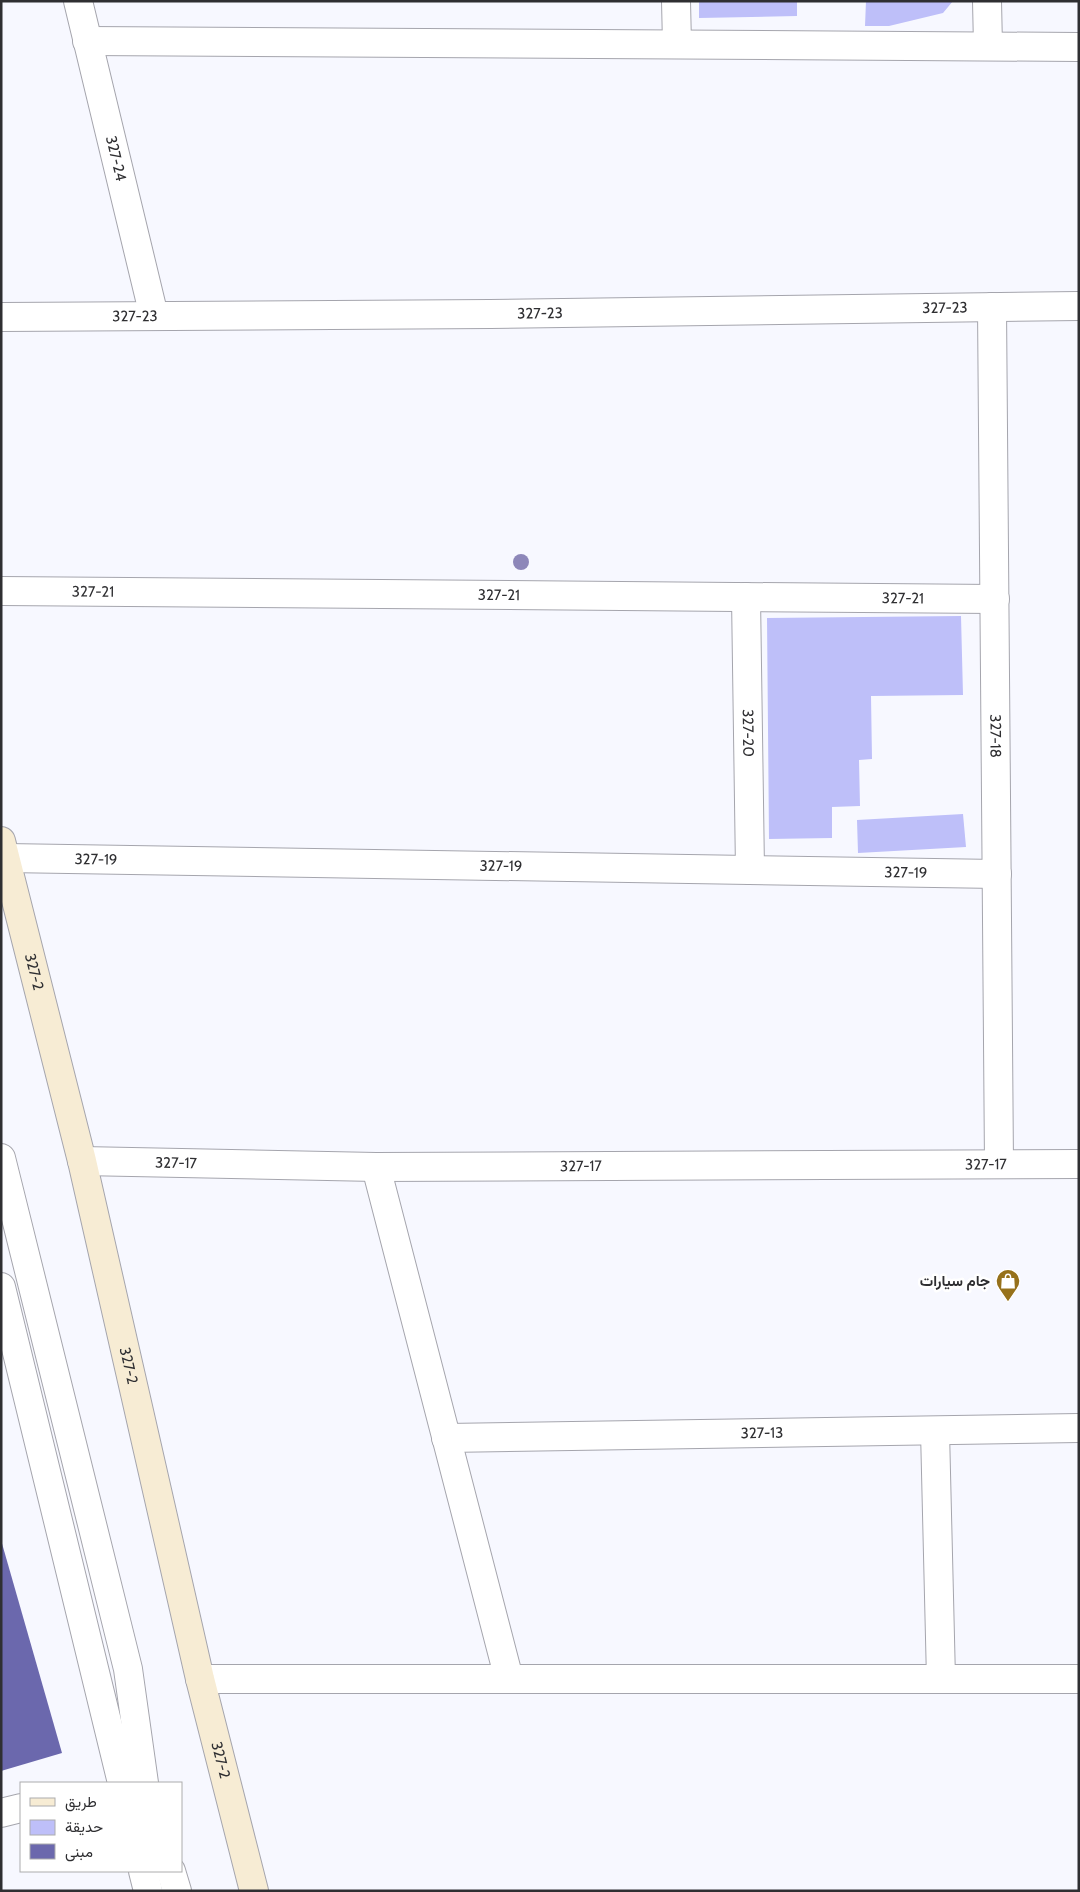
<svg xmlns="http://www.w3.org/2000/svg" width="1080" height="1892" font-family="Cabin,Vazirmatn,sans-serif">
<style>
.green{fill:#bebff9}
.building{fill:#6b68ad}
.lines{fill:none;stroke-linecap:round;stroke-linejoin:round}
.street-casing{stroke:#a5a5ad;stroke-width:30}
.secondary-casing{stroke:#a5a5ad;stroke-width:30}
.street{stroke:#fff;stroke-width:28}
.secondary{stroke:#f7ecd4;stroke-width:28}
.tree{fill:#8d87b9}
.labels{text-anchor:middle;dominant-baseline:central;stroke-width:5;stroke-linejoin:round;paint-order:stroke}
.street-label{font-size:15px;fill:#2f2f32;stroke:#fff}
.poi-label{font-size:15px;font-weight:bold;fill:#2f2f32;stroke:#fff;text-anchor:end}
</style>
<rect width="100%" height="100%" fill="#f7f8ff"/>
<path class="green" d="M699,1H797V16L699,18Z
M866,1H953L943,13L889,26H865Z
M961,616L963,695L871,696L872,759L859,760L860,806L832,807V838L769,839L767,618Z
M963,814L966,847L858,853L857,820Z"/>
<path class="building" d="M1,1540L62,1753L1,1771Z"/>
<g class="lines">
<g class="street-casing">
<g id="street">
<path id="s1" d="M78,1L154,316"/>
<path d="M676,1L677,44"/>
<path d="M987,1L988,46"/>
<path d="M87,41L1079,47"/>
<path id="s2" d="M992,307L999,1164"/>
<path id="s3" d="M1,317L490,314L1079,306"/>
<path id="s4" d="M1,591L995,599"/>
<path id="s5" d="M746,597L750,870"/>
<path id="s6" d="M6,858L997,874"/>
<path d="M1,1158L128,1669L144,1783"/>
<path id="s7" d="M82,1161L376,1167L1079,1164"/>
<path d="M376,1167L509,1679"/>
<path d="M1,1287L122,1783"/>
<path d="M935,1431L941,1679"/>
<path id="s8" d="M446,1438L1079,1428"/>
<path d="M200,1679H1079"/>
<path d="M1,1813L21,1808"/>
<path d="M143,1871L148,1891"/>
<path d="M171,1871L177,1891"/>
</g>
</g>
<g class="secondary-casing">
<g id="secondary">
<path id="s9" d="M1,841L82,1161L200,1679L254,1891"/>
</g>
</g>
<use href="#street" class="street"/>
<use href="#secondary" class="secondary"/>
</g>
<circle class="tree" cx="521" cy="562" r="8"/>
<defs>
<g id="shop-pin" transform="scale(1.25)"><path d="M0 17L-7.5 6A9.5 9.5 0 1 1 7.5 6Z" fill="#96711b" stroke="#fff"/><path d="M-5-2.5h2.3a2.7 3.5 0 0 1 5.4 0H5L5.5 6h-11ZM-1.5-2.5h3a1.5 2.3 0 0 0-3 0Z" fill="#fff"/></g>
</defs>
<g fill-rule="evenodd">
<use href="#shop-pin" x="1008" y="1281"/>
</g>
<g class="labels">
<g class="street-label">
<text stroke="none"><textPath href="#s1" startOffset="162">327-24</textPath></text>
<text stroke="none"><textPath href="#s3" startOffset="944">327-23</textPath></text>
<text stroke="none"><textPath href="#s3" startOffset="539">327-23</textPath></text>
<text stroke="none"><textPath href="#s3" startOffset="134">327-23</textPath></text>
<text stroke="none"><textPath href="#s4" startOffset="92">327-21</textPath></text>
<text stroke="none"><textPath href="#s4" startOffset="498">327-21</textPath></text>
<text stroke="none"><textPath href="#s4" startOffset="902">327-21</textPath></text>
<text stroke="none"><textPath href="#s5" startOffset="136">327-20</textPath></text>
<text stroke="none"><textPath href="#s2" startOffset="429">327-18</textPath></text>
<text stroke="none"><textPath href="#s6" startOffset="90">327-19</textPath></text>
<text stroke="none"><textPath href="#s6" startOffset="495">327-19</textPath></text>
<text stroke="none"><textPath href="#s6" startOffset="900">327-19</textPath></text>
<text stroke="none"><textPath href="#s9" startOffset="135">327-2</textPath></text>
<text stroke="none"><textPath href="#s7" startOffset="94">327-17</textPath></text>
<text stroke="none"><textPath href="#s7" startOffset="904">327-17</textPath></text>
<text stroke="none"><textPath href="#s7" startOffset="499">327-17</textPath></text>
<text stroke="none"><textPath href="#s9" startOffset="540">327-2</textPath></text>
<text stroke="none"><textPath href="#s8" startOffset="316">327-13</textPath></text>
<text stroke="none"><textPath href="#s9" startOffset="945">327-2</textPath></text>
</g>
<g class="poi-label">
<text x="990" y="1281">جام سيارات</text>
</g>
</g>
<rect width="1080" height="1892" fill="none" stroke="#2f2f32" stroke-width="5"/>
<rect x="20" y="1782" width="162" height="90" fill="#ffffff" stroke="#acacad"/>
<rect x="30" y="1798" width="25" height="8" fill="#f7ecd4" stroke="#acacad"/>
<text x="65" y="1807" font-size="15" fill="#2f2f32">طريق</text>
<rect x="30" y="1820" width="25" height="15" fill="#bebff9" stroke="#acacad"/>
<text x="65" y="1832" font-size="15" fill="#2f2f32">حديقة</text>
<rect x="30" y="1844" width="25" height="15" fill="#6b68ad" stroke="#acacad"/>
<text x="65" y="1857" font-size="15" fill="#2f2f32">مبنى</text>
</svg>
